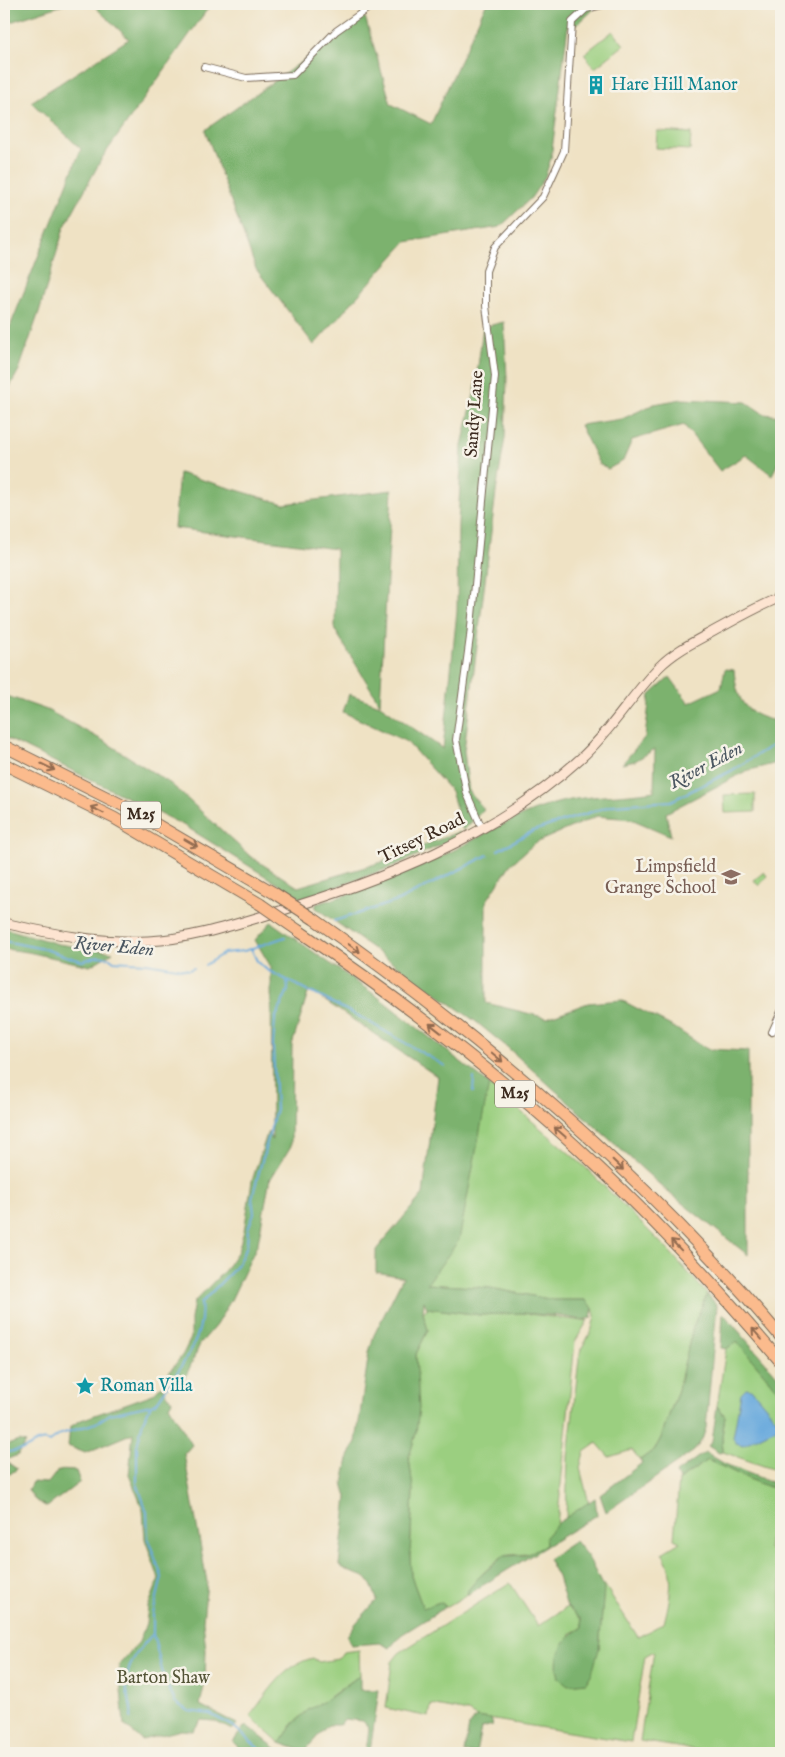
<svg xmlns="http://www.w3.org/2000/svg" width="785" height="1757" font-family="'IM FELL English',serif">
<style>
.green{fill:#9bcf80;stroke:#6b7c4f}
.forest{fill:#7cb26e;stroke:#5c6e46}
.water{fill:#6aaadd;stroke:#526a7e}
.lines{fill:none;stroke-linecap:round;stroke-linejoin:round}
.stream{stroke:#6aaadd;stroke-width:2}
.minor-casing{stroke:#7a6a58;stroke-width:8}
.secondary-casing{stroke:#7a6a58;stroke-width:11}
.motorway-casing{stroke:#7a6a58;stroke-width:13}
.minor{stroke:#fff;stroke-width:6}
.secondary{stroke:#fde4d1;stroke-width:9}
.motorway{stroke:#fbbb8d;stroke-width:11}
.motorway-bridge-casing{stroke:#7a6a58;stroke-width:13;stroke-linecap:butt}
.motorway-bridge{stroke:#fbbb8d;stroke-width:11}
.oneway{stroke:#916b50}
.labels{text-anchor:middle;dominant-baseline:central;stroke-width:5;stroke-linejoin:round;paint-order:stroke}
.shield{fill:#f7f3e8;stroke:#73665b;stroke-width:1}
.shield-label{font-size:16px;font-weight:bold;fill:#3b2a1e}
.culture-label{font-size:18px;fill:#0d838f;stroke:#f7f3e8;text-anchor:start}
.street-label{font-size:18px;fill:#3b2a1e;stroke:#f7f3e8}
.education-label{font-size:18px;fill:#785e54;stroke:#f7f3e8;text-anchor:end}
.park-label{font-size:18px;fill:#535336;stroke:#f7f3e8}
.water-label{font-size:19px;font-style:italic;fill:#4b5761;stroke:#f7f3e8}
</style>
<rect width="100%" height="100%" fill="#f7f3e8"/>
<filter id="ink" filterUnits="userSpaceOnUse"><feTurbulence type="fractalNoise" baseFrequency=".02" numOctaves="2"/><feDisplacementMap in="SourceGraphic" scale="10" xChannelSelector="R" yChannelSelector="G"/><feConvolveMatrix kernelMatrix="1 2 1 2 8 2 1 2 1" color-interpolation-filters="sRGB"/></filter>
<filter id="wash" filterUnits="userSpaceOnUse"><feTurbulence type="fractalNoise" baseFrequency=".0096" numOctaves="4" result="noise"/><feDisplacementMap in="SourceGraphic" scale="20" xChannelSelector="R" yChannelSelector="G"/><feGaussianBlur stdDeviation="1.12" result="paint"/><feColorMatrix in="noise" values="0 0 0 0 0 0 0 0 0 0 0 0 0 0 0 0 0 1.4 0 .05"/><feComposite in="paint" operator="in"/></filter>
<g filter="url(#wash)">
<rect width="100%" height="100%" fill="#efe2c4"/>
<path class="green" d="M613,31L624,45L595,68L584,54Z
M657,131L691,133L690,150L656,148Z
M755,794V812L725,813L724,795Z
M764,872L767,876L759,886L754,880Z
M489,1084L583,1165L670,1252L707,1294L693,1327L678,1390L661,1438L655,1449L640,1460L632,1450L609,1457L597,1443L584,1452L580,1468L589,1503L566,1518L568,1457L579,1359L581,1349L591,1332L595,1316L593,1308L585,1300H554L490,1288L427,1284Z
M427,1308L479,1315L521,1313L583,1321L588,1320L575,1342L557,1525C554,1531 550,1541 545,1545C528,1559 520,1552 504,1556C497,1558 469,1586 467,1595L446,1607L440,1602L423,1609L411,1576L410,1556L413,1492L409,1457L416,1433V1354L428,1330L423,1313Z
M737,1341L781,1394V1472L723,1452L722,1436L725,1416L717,1406L726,1349Z
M708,1460L760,1484L777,1489L768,1549L781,1550V1753H715L640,1741L654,1651L645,1656L631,1742L476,1717L468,1712L431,1705L429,1717L386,1708L392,1662L399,1653L510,1583L538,1626L567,1607L581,1619L582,1628L570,1634L599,1649L604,1584L638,1637L664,1623C670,1600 676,1573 662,1553L680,1542L674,1539L679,1480Z
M359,1650L360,1675L293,1724L280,1743L250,1716C268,1693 283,1665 313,1658L319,1662L338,1659L343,1652Z"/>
<path class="forest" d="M4,4H66L4,24Z
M92,4H211L102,158L64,228L39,312L19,370L4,397V342L81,149L31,102L129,39Z
M486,4H599L578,24L568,26L551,158L545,177L531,198L500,227L406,242L314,345L256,269L205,130L365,17L391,104L431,124Z
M504,322L507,378L505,438L496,492L464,751L469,792L484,809L463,831L451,791L407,742L343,712L349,694L380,705L443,749L457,611L458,523L462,445L475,390L483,327Z
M682,399L746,402L764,414L781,416V457L772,475L746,455L720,471L684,425L632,440L623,461L608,469L599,464L580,425L622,419L654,404Z
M179,473L284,504L392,490L380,704L335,630L336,549L174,528Z
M725,669L734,670C737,704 747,716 781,722V762L746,771L666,813L671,836L631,819L597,816L535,843L510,865L486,902V1003L547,1018L588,1003L621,1000L675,1028L707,1049L748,1051V1255L668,1192L507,1047L475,1021L316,908V904C359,892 400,876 440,857C476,840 511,817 550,805C584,794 620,797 654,791L655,749L635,761L622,764L645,737L650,695L670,677L689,703L721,688Z
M4,695L47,710L104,741L171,784L251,857L298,887L382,862L458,832L463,835L389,868L302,899L185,826L4,737Z
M271,922L378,997L489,1084L459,1240L427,1284L490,1288L554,1300H585L593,1308L591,1318L582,1320L560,1316L521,1313L481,1315L427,1308L424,1301L423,1313L428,1330L416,1354L419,1408L416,1433L409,1457L413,1489L410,1556L411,1576L423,1608L440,1602L446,1607L401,1635L390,1648L380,1643L351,1645L347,1636L356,1623L377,1600C366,1565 360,1582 339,1565L347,1497L343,1483L348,1459L356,1442L369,1352L374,1335L403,1277L376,1272V1250L423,1194L438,1077L309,990L292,1045L291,1146L270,1180V1178L258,1243L231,1300L216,1325L200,1344L181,1387L168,1374L183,1354L191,1338V1319L194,1302L225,1270L238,1251L244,1231L252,1181L268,1131L272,1140L271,967L255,940Z
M4,928L58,944L113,952L90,966L28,952L5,949Z
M707,1294L717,1305L706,1428L702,1440L694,1451L606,1512L600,1495L642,1463L640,1460L655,1449L661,1438L678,1390L693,1327Z
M723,1313L781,1380V1394L737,1342L726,1349L721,1348Z
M161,1386L172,1401L169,1406L192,1445L184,1454L207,1582L203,1621L206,1650L205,1682L200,1705L237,1724L232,1730L214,1721L201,1720L193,1731L181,1730L142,1740L124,1725L119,1665L139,1642L146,1623L148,1607L159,1579L145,1539L143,1509L129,1475L133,1433L85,1453L68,1446L70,1427L81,1420L153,1394Z
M717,1406L725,1416L722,1436L723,1452L719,1453L708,1446L712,1441Z
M19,1441L26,1443L18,1455L8,1459L7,1462L17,1469L10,1474L4,1473V1446Z
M705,1452L725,1464L776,1484L777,1489L760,1484L708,1460L679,1480L676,1473Z
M58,1470L76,1471L80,1482L47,1507L35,1500L28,1490L32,1482L48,1483Z
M595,1498L597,1515L467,1595L468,1590L479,1577L503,1556L526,1555L546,1544L545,1537L558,1523Z
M575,1541L588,1557L604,1589L599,1649L592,1673L586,1683L568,1685L559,1678C553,1655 562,1639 582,1628L581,1619L567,1607L558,1577L548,1559Z
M360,1675V1690H379L370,1751L366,1752L369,1728L363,1721L344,1719L340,1725H328L308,1747L306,1752L280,1743L293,1724L308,1710L331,1697Z
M476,1717L491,1719L493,1725L481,1728L476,1753H464L469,1726Z
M247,1726L251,1729L282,1753H244L233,1742L243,1728Z"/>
<path class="water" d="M746,1388L751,1389L779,1422L777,1428L743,1445L736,1443L733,1438L741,1393Z"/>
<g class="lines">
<path class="stream" d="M498,850L533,831L613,805L671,801L731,771L781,740
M334,921L398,901L488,855
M4,941L44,949L82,961L99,956L110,958L114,961L147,963L189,970L194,968
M251,948L257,961L267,970L362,1018L445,1066
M205,965L224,953L244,951L285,937
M473,1092L474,1078
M151,1405L143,1421L137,1446V1483L147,1512L148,1539L162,1577L153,1614V1634L164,1678L175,1702L188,1711L210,1714L233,1726L264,1753
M4,1453C10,1451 18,1451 24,1449C34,1446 38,1437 50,1442L61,1434L96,1423L110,1414L151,1405L157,1402C176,1372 206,1341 201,1303L236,1267L247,1246L248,1229L254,1213L252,1198L276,1109L273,1046L275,1019L288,990L287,982
M131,1718C133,1707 129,1701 127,1691C123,1669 138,1649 153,1634"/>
</g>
</g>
<g filter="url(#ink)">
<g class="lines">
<g class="minor-casing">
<path id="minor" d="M204,67L246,78L293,75L336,31L374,4
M482,828L467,794L456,740L470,637L495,376L486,306V271L495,247L543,197L564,151L572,22L586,9L606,4
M772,1032L781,1012"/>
</g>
<g class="secondary-casing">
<path id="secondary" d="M4,923C52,934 98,943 148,941C190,939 230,926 270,914C381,881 494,837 581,758C611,731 631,696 659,667C675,651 694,642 714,631C736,619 758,606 781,597"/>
</g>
<g class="motorway-casing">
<path id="motorway" d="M4,746L128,808L274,893
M4,764L114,818L260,904
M314,919C486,1039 646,1176 781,1337
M299,931C404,1002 506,1079 598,1167C663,1228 723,1294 781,1362"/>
</g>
<use href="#minor" class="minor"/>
<use href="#secondary" class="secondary"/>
<use href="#motorway" class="motorway"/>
<g class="motorway-bridge-casing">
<path id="motorway-bridge" d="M274,893L314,919
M260,904L299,931"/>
</g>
<use href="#motorway-bridge" class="motorway-bridge"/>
</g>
<defs><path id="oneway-shaft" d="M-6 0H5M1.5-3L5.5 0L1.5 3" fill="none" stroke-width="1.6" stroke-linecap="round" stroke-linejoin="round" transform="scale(1.25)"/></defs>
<g class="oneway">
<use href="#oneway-shaft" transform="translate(48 767) rotate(26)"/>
<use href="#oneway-shaft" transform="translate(97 810) rotate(-153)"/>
<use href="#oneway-shaft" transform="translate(191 843) rotate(30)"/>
<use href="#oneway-shaft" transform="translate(354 948) rotate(35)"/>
<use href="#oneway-shaft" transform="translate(435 1028) rotate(-142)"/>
<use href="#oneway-shaft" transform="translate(497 1057) rotate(40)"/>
<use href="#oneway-shaft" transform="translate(560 1132) rotate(-139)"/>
<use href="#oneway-shaft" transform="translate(618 1165) rotate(44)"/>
<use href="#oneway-shaft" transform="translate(676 1245) rotate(-134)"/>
<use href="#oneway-shaft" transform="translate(757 1334) rotate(-131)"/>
</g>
</g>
<defs>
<g id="building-bare" transform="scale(1.5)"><path d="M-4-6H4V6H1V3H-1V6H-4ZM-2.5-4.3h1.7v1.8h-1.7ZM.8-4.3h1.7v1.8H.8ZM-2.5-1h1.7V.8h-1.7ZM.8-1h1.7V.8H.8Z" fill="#0f9aa8" stroke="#f7f3e8" stroke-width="2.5" paint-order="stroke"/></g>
<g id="school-bare" transform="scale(1.5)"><path d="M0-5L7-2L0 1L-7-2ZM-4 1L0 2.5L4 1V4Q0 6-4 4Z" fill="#8d6e63" stroke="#f7f3e8" stroke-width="2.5" paint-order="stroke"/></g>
<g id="sight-bare" transform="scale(1.5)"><path d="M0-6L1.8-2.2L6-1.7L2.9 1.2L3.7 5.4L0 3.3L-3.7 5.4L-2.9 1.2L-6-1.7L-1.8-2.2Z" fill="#0f9aa8" stroke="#f7f3e8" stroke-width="2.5" paint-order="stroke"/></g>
</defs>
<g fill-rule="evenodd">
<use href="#building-bare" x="596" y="85"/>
<use href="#school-bare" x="731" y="877"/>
<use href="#sight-bare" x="85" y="1386"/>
</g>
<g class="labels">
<g class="shield">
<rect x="121" y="801.5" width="40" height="27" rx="4"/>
<rect x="495" y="1080.5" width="40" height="27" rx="4"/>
</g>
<g class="shield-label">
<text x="141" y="815">M25</text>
<text x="515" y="1094">M25</text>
</g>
<g class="culture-label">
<text x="611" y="85">Hare Hill Manor</text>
<text x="100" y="1386">Roman Villa</text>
</g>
<g class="street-label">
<text transform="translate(475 414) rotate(-86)">Sandy Lane</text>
<text transform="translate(422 839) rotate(-26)">Titsey Road</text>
</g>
<g class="education-label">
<text x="716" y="867">Limpsfield<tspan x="716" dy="21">Grange School</tspan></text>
</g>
<g class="park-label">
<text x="163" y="1678">Barton Shaw</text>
</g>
<g class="water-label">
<text transform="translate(706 766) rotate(-28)">River Eden</text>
<text transform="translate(114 947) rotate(5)">River Eden</text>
</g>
</g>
<rect width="785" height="1757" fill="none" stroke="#f7f3e8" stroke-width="20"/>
</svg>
